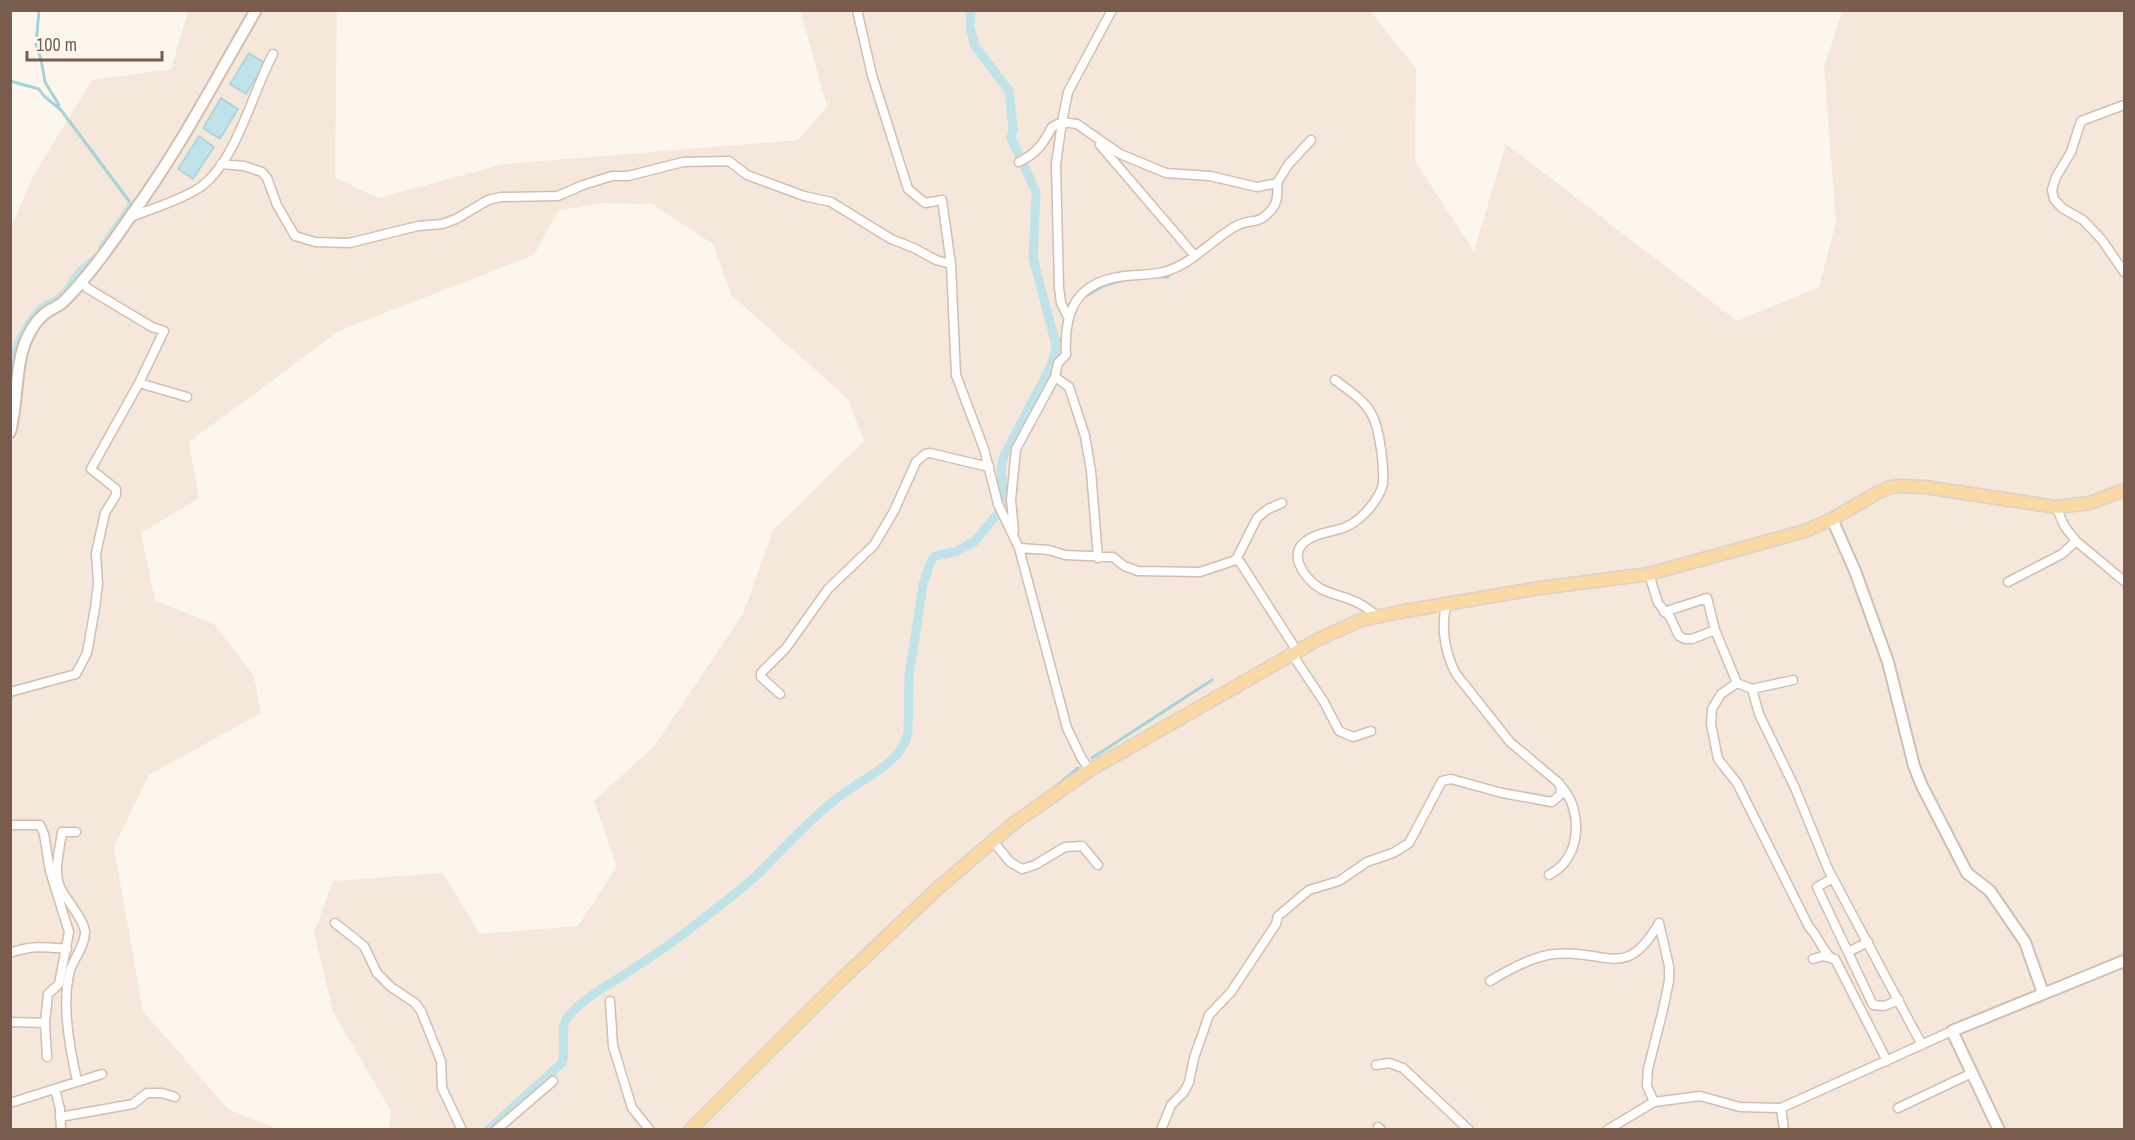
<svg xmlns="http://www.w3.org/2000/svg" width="2135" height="1140" font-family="'Archivo Narrow',sans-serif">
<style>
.residential{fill:#f5e8da}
.water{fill:#bfe3e8;stroke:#a5d3da;stroke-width:1.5}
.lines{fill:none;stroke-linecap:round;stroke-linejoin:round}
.stream{stroke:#a5d3da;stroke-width:3}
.canal{stroke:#bfe3e8;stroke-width:9}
.minor-casing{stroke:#d1beb0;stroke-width:11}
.tertiary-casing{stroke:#d1beb0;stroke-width:14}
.primary-casing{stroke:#dad1cd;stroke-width:15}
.minor{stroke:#fff;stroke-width:8}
.tertiary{stroke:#fff;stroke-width:10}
.primary{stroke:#fbd9a5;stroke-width:12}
</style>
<rect width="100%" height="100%" fill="#fdf6ec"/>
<path class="residential" d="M188,11H337L335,177L378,198L504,164L798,140L827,107L801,13L798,11H1370L1416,68L1415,161L1474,251L1506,144L1737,321L1819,287L1836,223L1824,68L1842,11H2124V1129H389L391,1111L333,1012L314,933L333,881L443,873L480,934L578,926L617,867L594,801L654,746L743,614L773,530L864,441L848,399L731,295L713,244L652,204L600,203L558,211L534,255L339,331L189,442L199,498L141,533L155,600L215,625L254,676L261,713L149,775L114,847L143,1011L228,1109L278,1129L11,1130V228L32,178L92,80L171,69Z"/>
<path class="water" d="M249,53L265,63L246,94L230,84Z
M221,98L238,109L220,139L203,128Z
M199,136L214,147L193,179L178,169Z"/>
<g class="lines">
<path class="stream" d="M39,10L36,46L41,59L45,82L59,105
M10,81L39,89L44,96L61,110L132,205
M1157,277H1168
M1086,296L1103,286L1124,280
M1055,341L1063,339
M1092,758L1212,680
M1049,792L1078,768"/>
<path class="canal" d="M103,247L132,205
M10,368C15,349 28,318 45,306C50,303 56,302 61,297C69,290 74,279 81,271C86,266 91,264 95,259
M488,1130L562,1063C567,1049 559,1030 567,1018C582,999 605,987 625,974C644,962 663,949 682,935C706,916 738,893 760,872C785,847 808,821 836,799C860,779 900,766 908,733L909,676L923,585L930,563L935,556L955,552L974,542L1004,506L1001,468L1004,455L1050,368L1056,349L1055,341L1033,258L1036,192L1011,138L1013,128L1009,91L975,46L970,27L971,10"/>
<g class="minor-casing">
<path id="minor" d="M857,10L872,75L908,189L925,203L942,200L951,264L956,375L984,449L998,504L1019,548L1067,728L1082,759L1090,770
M2124,105L2081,121L2071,152L2056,177L2052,190L2054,199L2062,208L2083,220L2102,240L2124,272
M1100,145L1195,256
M1019,162C1036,154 1044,143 1052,127L1062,122L1077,124L1120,154L1166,173L1210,176L1257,187L1277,183L1288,165L1311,140
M221,164L244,166L262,172L267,178L277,205L295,236L315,242L349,243L418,226L442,224L456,219L488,200L501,197L558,196L583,185L612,176H628L683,162L729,161L747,175L804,196L831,202L891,239L914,248L936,260L951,264
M131,217C153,208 179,201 199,188C236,163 252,93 273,54
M1068,317L1061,303L1059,288L1056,164L1062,122L1068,92L1112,10
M1055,377L1069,387L1085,436L1091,471L1098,558
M1335,380C1347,389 1363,399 1371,413C1380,428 1384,466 1383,484C1378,502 1359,524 1340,529C1330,532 1318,533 1309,539C1285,552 1304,578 1321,589C1333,595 1348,597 1360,604C1366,607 1373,613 1379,617
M139,383L187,397
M2056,507L2065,527L2076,541L2124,581
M1014,531L1011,500L1016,449L1055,377L1058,363L1066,355C1064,318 1072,287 1113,278C1129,274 1147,276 1163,272C1192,265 1212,239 1236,226C1253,217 1257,227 1272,209C1278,202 1278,192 1277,183
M1019,548L1049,550L1065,555L1113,557L1124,566L1138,571L1200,572L1236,560L1257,518L1268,509L1282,503
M1236,560L1240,562L1297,651
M1649,574L1658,603L1670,617L1679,636L1685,639H1692L1715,630
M2008,582L2062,554L2076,541
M1664,612L1707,598L1715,630L1737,683L1752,689L1793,680
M1292,654L1324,702L1339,731L1353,737L1371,731
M1737,683L1721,694L1712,709L1711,724L1718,759L1737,783L1809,927C1818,936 1821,948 1830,957
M1752,689L1759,714L1795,788L1828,869L1922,1045
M10,692L76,674L87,653L95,608L98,584L96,553L105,513L116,495V489L91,469L139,383L164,331L152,327L87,288L81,281
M780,694L761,677V673L786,648L828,589L874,545L894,511L916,462L925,454L930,453L989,467
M10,825H40L44,834L50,871L69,932L59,984L48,994L45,1023L47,1057
M76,832H62C60,849 53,871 60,887C66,900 84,919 85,932C85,947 74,957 70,971C61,1004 70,1049 77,1081
M993,841L1010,862L1022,869L1035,865L1065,847L1082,846L1098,865
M1549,875C1554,872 1560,868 1564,863C1582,841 1579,805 1560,785
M1833,878L1817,887L1873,1005L1884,1006L1899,1000
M335,923L364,946L377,973L391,987L415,1003L421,1011L441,1061L442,1088L462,1130
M1848,952L1868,942
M10,953C32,945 45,947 67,949
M1813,959L1823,956L1835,959L1887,1061
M1490,981C1508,970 1533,956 1554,954C1605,948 1625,983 1659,923
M610,1001L613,1046L632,1108L650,1130
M10,1022L45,1023
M1376,1065L1389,1063L1403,1068L1469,1130
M55,1089L60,1109L61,1130
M1654,1102L1647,1086L1648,1069L1663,1010L1669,981V966L1659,923
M10,1103L102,1074
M1781,1108L1784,1130
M1898,1108L1972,1073
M60,1117L133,1104L147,1093H162L175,1097
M1378,1127L1381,1130
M496,1130L553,1081
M1161,1130L1171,1105L1184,1092L1189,1082L1194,1058L1209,1015L1231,992L1276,924L1278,916L1309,890L1339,881L1367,862L1393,853L1409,843L1442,781L1451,779L1502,793L1552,802L1561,794L1560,784L1510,742L1456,674C1445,653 1440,626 1447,603
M1607,1130L1654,1102L1700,1096L1740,1107L1781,1108L1952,1031"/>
</g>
<g class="tertiary-casing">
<path id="tertiary" d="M10,432C18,402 15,363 27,338C32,327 40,316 50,310C54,308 58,306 62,303C86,280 111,245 130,217C178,152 215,80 256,10
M1832,519L1855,571L1888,662L1914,766L1922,786L1967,873L1990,891L2025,942L2043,993
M1999,1130L1952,1031L2124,961"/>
</g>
<g class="primary-casing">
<path id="primary" d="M690,1130L845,976L937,889L1014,823L1090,770L1317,640L1361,620L1405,611L1540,588L1649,574L1805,531L1832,519L1877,493L1890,487L1900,486L1925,487L2056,507L2090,503L2124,490"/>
</g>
<use href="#minor" class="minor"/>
<use href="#tertiary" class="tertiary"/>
<use href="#primary" class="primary"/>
</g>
<rect width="2135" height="1140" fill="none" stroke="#7a5c4d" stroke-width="24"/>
<path d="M27 51v9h135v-9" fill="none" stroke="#7a5c4d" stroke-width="3"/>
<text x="36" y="51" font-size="18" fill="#7a5c4d" stroke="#fffaf3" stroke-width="4.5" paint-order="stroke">100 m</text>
</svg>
